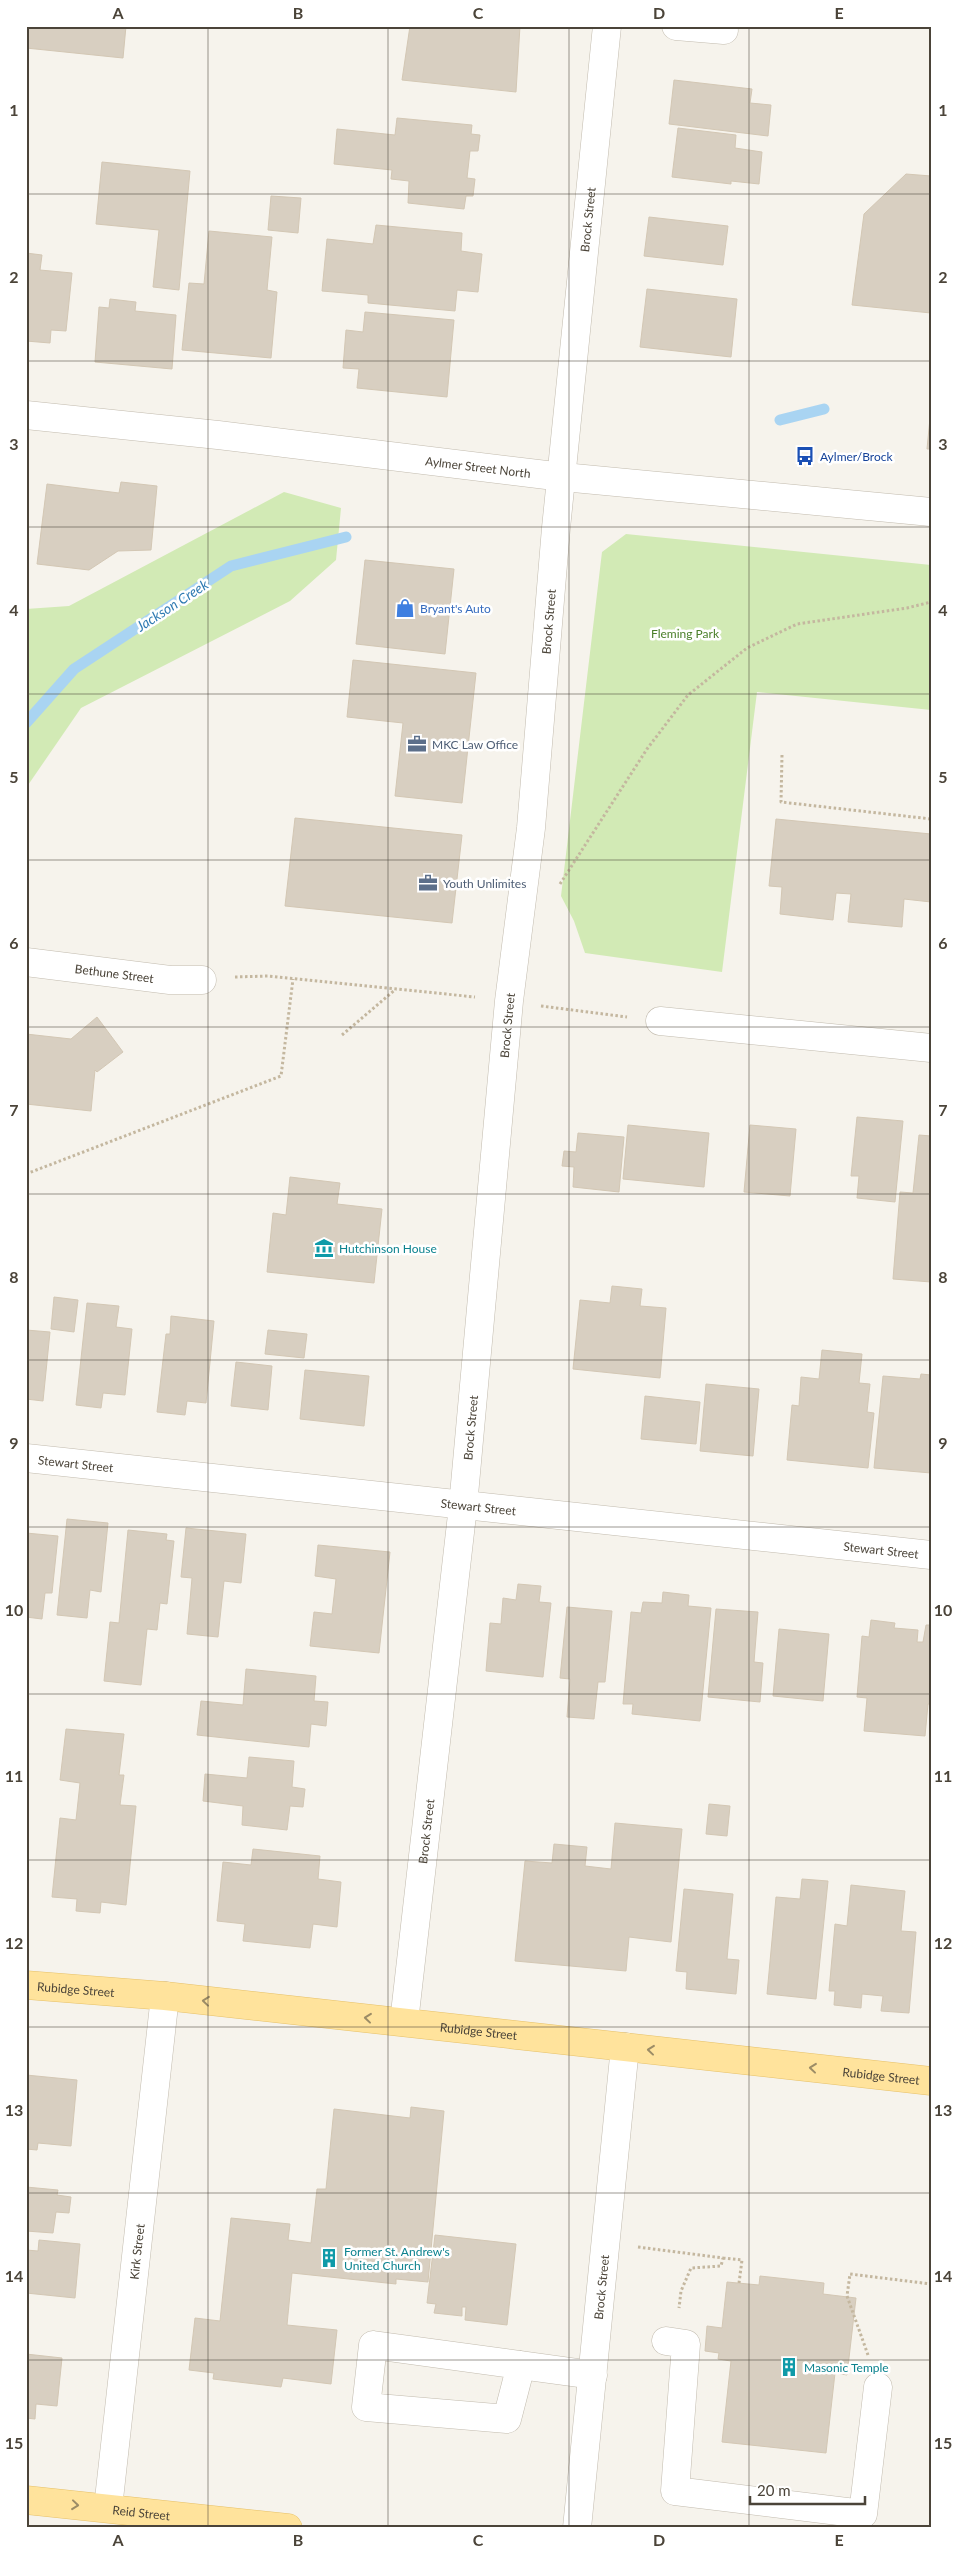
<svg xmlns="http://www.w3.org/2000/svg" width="957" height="2554" font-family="Lato,sans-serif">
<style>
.green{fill:#d2eab5}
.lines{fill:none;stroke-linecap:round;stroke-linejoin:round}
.stream{stroke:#a9d4f2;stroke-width:11}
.building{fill:#d8cfc1;stroke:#d3c7b4}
.minor-casing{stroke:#c2bbae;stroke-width:29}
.major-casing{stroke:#e6c16a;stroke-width:29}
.path{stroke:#c4b79f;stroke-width:3;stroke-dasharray:2.5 2.5;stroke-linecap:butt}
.minor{stroke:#fff;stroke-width:28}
.major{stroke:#ffe39c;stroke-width:28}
.oneway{stroke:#9c8c66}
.grid{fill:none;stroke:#4b4439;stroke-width:1;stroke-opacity:0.55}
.labels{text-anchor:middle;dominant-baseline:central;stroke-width:5;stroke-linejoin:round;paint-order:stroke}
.street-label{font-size:12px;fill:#4b4439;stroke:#fff}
.transit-label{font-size:12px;fill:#164399;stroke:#fff;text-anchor:start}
.shop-label{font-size:12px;fill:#366cbe;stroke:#fff;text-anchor:start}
.park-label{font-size:12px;fill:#4a7f2a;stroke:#fff}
.service-label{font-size:12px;fill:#4e5e75;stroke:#fff;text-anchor:start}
.culture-label{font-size:12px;fill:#0d838f;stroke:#fff;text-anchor:start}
.water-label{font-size:14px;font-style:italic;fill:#2e7ab2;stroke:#fff}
.neatline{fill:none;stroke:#4b4439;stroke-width:2}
.grid-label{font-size:16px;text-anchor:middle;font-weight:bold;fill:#4b4439}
</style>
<rect width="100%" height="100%" fill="#f6f3ec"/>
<path class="green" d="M284,492L341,508L336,560L290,601L81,708L26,788V609L69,606Z
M626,534L931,565V710L757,692L722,972L585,953L574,921L561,896L602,552Z"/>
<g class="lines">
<path class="stream" d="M780,420L824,409
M26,723L74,669L231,566L346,537"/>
</g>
<path class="building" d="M26,26H126L123,58L26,48Z
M410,26H520L516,92L402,80Z
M674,80L752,89L750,103L771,105L768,136L669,124Z
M397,118L472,125L471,134L480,135L478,151H470L467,178L475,179L473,196H466L464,209L408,203L409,181L391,179L392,170L334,164L337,129L395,135Z
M678,128L736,135L735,148L762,152L759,184L731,181V184L672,177Z
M102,162L190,171L179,290L153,287L159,230L96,224Z
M906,174L931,176V313L852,305L864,214Z
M271,196L301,198L298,233L268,230Z
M649,217L728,226L723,265L644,256Z
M376,225L462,233L461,251L482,254L478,292L457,290L455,311L368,303V295L322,291L327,239L373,244Z
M209,231L272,237L267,290L277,292L271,358L182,350L189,283L204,284Z
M26,253L42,255L40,270L72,273L66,331L51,330L50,343L26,341Z
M647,289L737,299L731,357L640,347Z
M110,299L136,302L135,311L176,315L172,369L95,362L99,307L109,308Z
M365,312L454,320L447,397L357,388L359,369L343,368L346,330L363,332Z
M931,408V449H927Z
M121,482L157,486L151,550L118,551L89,570L37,564L47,484L119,493Z
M365,560L454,569L445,654L356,644Z
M353,660L476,673L462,803L395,796L403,723L347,717Z
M295,818L462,835L452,923L285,906Z
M776,819L931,834V902L904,899L902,927L848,922L851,894L836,893L833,920L780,914L782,887L769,886Z
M97,1017L123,1052L97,1072L95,1070L91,1111L26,1104V1034L71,1039Z
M857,1117L903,1121L895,1202L857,1198L859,1176H851Z
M628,1125L709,1133L704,1187L623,1179Z
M750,1125L796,1129L790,1196L744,1192Z
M578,1133L624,1137L619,1192L573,1187L574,1167L562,1166L564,1151L576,1152Z
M919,1135L931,1136V1282L893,1279L900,1192L913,1193Z
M290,1177L340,1183L337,1204L382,1209L374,1283L267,1272L273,1213L286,1215Z
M612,1286L642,1289L640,1306L666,1308L660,1378L573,1369L580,1300L610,1303Z
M54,1297L78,1300L74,1332L51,1329Z
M87,1303L119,1306L116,1327L132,1329L125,1395L103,1393L101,1408L76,1405Z
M171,1316L214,1321L206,1403L187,1401L185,1415L157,1412L166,1334H170Z
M26,1330L50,1332L43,1401L26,1399Z
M268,1330L307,1334L304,1358L265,1354Z
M822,1350L862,1354L859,1383L870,1384L867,1412L874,1413L868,1468L787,1460L792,1405L799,1406L801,1377L819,1379Z
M236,1362L272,1366L268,1410L231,1406Z
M305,1370L369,1376L364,1426L300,1419Z
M921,1374L931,1375V1473L874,1468L883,1376L920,1379Z
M706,1384L759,1389L753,1456L700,1451Z
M645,1396L700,1402L696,1444L641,1439Z
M67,1519L108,1523L101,1592L90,1590L87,1618L57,1615Z
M186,1528L246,1534L241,1583L224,1581L218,1637L187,1634L192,1578L181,1577Z
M128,1530L167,1534L166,1540L174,1541L167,1604L160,1603L157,1630L147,1629L141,1685L104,1681L110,1622L119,1623Z
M26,1533L58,1536L52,1593H45L42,1619L26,1617Z
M318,1545L390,1552L379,1653L310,1646L314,1612L332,1614L336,1579L315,1576Z
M518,1584L541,1586L539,1602L551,1603L543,1677L486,1671L490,1623L501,1624L503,1598L516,1600Z
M663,1592L689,1595L688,1606L711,1608L700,1721L632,1714L633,1704H623L631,1612L641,1613L643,1602L662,1603Z
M567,1607L612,1611L605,1682H598L594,1719L567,1717L570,1679L560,1678Z
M716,1609L758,1612L754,1662L763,1663L760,1702L708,1697Z
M871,1620L895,1623L894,1628L918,1630L917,1642H923L926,1625H931V1704H928L925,1736L864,1731L867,1698L857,1697L862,1636L869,1637Z
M779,1629L829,1634L823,1701L773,1696Z
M246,1669L316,1676L314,1701L328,1702L326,1726L311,1724L309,1747L197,1735L201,1701L243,1705Z
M66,1729L124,1734L119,1775H124L120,1805L136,1806L126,1905L101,1902L100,1913L76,1911L77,1899L52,1897L60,1818L76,1820L80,1783L60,1780Z
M249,1757L294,1761L292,1787L305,1789L303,1807L290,1806L287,1830L242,1825L243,1806L203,1801L205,1774L247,1778Z
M709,1804L730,1806L727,1836L706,1834Z
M615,1823L682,1829L671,1942L629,1937L626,1971L515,1961L525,1861L552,1863L554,1844L587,1847L585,1866L611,1869Z
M253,1849L320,1856L318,1879L341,1882L337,1927L313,1924L310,1948L243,1941L245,1924L217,1921L223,1862L251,1865Z
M802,1879L828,1881L816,1999L767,1994L776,1897L800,1899Z
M851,1885L905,1891L901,1931L916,1932L909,2013L881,2011L883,1996L862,1994L861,2008L834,2005L835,1991H829L835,1924L847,1926Z
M684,1889L733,1894L727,1959L739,1960L736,1994L686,1989L687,1972L676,1971Z
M26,2075L77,2080L71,2146L38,2143L37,2150L26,2149Z
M411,2107L444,2111L428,2282L396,2279V2284L292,2273L287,2325L337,2330L331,2384L283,2378L281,2387L213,2379L214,2373L189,2370L195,2318L220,2321L231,2218L290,2224L288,2240L311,2243L317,2189H326L334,2109L410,2118Z
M26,2187L58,2190L57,2195L71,2197L69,2213L56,2212L53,2233L26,2231Z
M435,2235L516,2244L507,2325L465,2320L466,2307H462V2316L434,2313L436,2304L427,2303Z
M39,2240L80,2244L75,2298L26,2293V2250L38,2251Z
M760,2276L824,2283L823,2294L856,2298L847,2375L835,2373L826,2453L722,2442L731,2361L718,2359L719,2353L705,2351L707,2326L722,2328L727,2282L759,2285Z
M26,2354L62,2358L57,2406L36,2404L35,2419L26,2418Z"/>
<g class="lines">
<g class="minor-casing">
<g id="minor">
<path d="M676,26L724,30"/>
<path id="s1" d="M26,415L218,435L563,477L931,512"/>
<path id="s2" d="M26,962L170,980H202"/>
<path d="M660,1021L931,1048"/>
<path id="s3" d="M26,1458L931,1555"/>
<path id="s4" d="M404,2022L463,1506L509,1001L531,828L556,528L607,26"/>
<path d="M666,2341L686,2344L675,2491L863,2514L878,2387"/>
<path d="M521,2365L507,2419L366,2407L373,2345L593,2375"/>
<path id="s5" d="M108,2508L165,1996"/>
<path id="s6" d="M577,2528L625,2047"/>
</g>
</g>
<g class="major-casing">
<g id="major">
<path id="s7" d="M26,1985L165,1996L931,2081"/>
<path id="s8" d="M26,2500L288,2528"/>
</g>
</g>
<path class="path" d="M782,755L781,802L931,819
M560,884L647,749L688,695L747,648L797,624L907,608L931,602
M235,977L268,976L475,997
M541,1006L627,1017
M342,1035L396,989
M26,1174L281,1076L293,979
M638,2247L723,2258L721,2266L691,2268L681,2291L679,2308
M723,2258L742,2260L739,2283
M868,2355L847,2296L850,2274L931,2284"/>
<use href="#minor" class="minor"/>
<use href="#major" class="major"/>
</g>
<defs><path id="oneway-chevron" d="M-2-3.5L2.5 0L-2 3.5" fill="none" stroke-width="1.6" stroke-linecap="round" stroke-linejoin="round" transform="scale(1.25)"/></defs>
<g class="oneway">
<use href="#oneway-chevron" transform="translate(206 2001) rotate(-174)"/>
<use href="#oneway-chevron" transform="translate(368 2018) rotate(-174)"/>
<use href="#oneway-chevron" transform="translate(651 2050) rotate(-174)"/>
<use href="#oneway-chevron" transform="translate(813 2068) rotate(-174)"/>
<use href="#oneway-chevron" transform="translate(75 2505) rotate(6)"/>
</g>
<path class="grid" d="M208,26V2528M388,26V2528M569,26V2528M749,26V2528M26,194H931M26,361H931M26,527H931M26,694H931M26,860H931M26,1027H931M26,1194H931M26,1360H931M26,1527H931M26,1694H931M26,1860H931M26,2027H931M26,2193H931M26,2360H931"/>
<defs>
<g id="bus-bare" transform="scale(1.5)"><path d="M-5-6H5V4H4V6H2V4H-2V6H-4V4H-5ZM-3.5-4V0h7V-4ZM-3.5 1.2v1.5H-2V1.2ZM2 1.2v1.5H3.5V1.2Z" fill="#1a4fb4" stroke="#fff" stroke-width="2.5" paint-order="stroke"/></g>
<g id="shop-bare" transform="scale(1.5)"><path d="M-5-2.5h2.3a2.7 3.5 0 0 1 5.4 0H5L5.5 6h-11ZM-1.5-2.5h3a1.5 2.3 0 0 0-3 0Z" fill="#3f7fe0" stroke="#fff" stroke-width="2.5" paint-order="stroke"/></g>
<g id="office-bare" transform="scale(1.5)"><path d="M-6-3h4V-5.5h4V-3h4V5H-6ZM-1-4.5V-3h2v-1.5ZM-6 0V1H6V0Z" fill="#5c6f8a" stroke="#fff" stroke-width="2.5" paint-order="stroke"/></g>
<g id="museum-bare" transform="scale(1.5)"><path d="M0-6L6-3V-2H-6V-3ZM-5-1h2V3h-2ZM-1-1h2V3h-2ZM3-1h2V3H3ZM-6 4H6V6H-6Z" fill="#0f9aa8" stroke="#fff" stroke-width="2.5" paint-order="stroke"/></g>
<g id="building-bare" transform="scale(1.5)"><path d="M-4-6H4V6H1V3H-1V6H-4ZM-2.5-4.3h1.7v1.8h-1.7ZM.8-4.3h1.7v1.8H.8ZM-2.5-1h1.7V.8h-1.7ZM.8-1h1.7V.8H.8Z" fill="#0f9aa8" stroke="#fff" stroke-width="2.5" paint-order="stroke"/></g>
</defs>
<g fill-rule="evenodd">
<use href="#bus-bare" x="805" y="456"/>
<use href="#shop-bare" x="405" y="608"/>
<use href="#office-bare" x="417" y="744"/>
<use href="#office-bare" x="428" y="883"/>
<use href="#museum-bare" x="324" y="1248"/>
<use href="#building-bare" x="329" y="2258"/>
<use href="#building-bare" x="789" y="2367"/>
</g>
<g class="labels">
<g class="street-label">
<text stroke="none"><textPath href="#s4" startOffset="1812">Brock Street</textPath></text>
<text stroke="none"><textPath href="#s1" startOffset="455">Aylmer Street North</textPath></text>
<text stroke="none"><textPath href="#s4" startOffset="1408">Brock Street</textPath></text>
<text stroke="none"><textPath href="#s2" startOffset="89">Bethune Street</textPath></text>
<text stroke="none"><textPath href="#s4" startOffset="1002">Brock Street</textPath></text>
<text stroke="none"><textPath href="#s4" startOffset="598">Brock Street</textPath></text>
<text stroke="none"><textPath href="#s3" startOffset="50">Stewart Street</textPath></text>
<text stroke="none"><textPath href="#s3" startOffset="455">Stewart Street</textPath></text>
<text stroke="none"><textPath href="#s3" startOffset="860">Stewart Street</textPath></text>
<text stroke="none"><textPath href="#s4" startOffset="192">Brock Street</textPath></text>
<text stroke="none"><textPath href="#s7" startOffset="50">Rubidge Street</textPath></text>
<text stroke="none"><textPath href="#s7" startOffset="455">Rubidge Street</textPath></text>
<text stroke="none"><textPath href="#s7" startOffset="860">Rubidge Street</textPath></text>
<text stroke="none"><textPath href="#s5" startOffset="258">Kirk Street</textPath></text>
<text stroke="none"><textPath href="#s6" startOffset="242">Brock Street</textPath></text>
<text stroke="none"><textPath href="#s8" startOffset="116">Reid Street</textPath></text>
</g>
<g class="transit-label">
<text x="820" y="456">Aylmer/Brock</text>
</g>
<g class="shop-label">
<text x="420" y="608">Bryant's Auto</text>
</g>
<g class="park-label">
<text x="685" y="633">Fleming Park</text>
</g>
<g class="service-label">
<text x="432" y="744">MKC Law Office</text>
<text x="443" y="883">Youth Unlimites</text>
</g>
<g class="culture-label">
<text x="339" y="1248">Hutchinson House</text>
<text x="344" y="2251">Former St. Andrew's<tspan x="344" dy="14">United Church</tspan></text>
<text x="804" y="2367">Masonic Temple</text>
</g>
<g class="water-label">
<text transform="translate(172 605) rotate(-33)">Jackson Creek</text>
</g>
</g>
<rect width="957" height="2554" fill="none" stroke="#ffffff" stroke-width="55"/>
<path d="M750 2496v8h115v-8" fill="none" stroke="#4b4439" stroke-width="2.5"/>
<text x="757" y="2496" font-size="15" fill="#4b4439" stroke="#ffffff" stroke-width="4" paint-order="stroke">20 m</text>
<rect x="28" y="28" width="902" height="2498" class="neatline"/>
<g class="grid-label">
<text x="118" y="19">A</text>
<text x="298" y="19">B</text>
<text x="478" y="19">C</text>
<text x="659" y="19">D</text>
<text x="839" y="19">E</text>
<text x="14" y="116">1</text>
<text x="943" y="116">1</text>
<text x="14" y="283">2</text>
<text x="943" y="283">2</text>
<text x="14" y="450">3</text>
<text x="943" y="450">3</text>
<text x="14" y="616">4</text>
<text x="943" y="616">4</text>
<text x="14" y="783">5</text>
<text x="943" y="783">5</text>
<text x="14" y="949">6</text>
<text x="943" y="949">6</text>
<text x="14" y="1116">7</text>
<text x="943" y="1116">7</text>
<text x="14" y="1283">8</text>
<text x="943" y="1283">8</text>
<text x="14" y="1449">9</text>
<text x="943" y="1449">9</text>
<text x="14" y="1616">10</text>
<text x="943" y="1616">10</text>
<text x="14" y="1782">11</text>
<text x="943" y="1782">11</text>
<text x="14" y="1949">12</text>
<text x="943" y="1949">12</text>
<text x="14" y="2116">13</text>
<text x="943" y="2116">13</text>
<text x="14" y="2282">14</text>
<text x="943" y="2282">14</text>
<text x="14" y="2449">15</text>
<text x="943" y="2449">15</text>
<text x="118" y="2546">A</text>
<text x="298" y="2546">B</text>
<text x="478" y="2546">C</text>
<text x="659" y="2546">D</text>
<text x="839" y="2546">E</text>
</g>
</svg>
